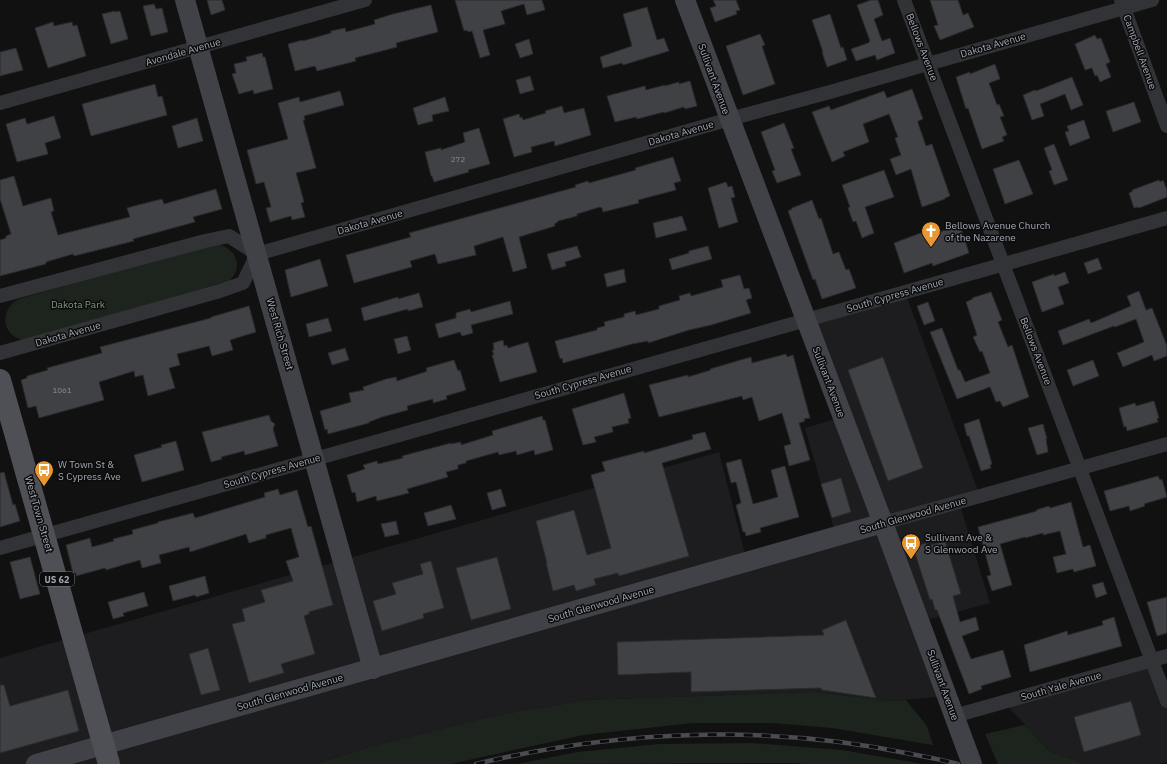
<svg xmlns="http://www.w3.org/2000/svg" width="1167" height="764" font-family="'IBM Plex Sans',sans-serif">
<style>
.built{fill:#1d1d1f}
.green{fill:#1d241d}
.building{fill:#404145;stroke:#2b2b2e}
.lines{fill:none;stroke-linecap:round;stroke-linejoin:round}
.street{stroke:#323337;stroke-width:14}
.secondary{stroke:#404247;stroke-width:20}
.primary{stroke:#4e5056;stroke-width:22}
.rail-casing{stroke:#494b50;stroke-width:4.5}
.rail{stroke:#0c0c0d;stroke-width:3;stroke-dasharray:9;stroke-linecap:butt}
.labels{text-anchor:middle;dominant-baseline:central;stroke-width:3;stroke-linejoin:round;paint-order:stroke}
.number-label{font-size:8px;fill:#8a8f97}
.shield{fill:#0c0c0d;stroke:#757a80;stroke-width:1}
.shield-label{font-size:9px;font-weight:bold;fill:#a2a9b2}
.street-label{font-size:10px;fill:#a2a9b2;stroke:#0c0c0d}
.poi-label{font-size:10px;fill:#a2a9b2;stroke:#0c0c0d;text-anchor:start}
.park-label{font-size:10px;fill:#7b9d7a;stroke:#0c0c0d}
</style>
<rect width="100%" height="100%" fill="#111112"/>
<path class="built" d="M905,292L980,496L959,502L990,603L919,622L947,696L890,701L815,692L588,700L498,715L370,747L313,764H0V658L719,452L747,562L836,536L805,428L842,417L806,320Z
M1152,660L1167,701V762L1157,764H1085L1049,751L1004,702Z"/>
<path class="green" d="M214,244C235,245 245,267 229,281L24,340C0,336 0,308 19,299Z
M815,692L890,701L906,700L927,726L933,745L832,728L772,723H693L583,735L450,764H314L370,747L498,715L588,700Z
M1025,725L1049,751L1085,764H998L985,734Z
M752,743L842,750L923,764H806L792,763L517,764L578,752L659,744Z"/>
<path class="building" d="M207,0H222L225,10L211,15Z
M455,0H542L545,10L527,15L524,4L501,11L505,24L483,30L490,55L480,58L472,31L468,32L467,30L464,31Z
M713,0H736L740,10L736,11L737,14L715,22L710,8L716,6Z
M871,0H878L883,15L874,19L882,41L890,38L895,53L877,60L875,55L856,61L851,49L868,43L870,41L857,5Z
M930,0H958L963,15L968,13L974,27L940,40L934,26L938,25Z
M154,4L156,9L162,8L168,32L151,36L143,6Z
M431,5L438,32L396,43L397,47L355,58L356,61L317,71L315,66L295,71L288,44L303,40V41L331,33V31L345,28L346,32L375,24L374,20L393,14Z
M647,7L657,40L664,38L669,51L623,65L622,63L603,68L600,57L632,46L623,14Z
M115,11V12L120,11L128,39L111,44L102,14Z
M830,14L841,48L843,47L847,60L827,67L822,52H823L812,20Z
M53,22L54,26L72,22L73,26L77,25L86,56L48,68L35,28Z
M760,34L765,45L762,46L763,49L775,84L743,95L726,46Z
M1095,35L1097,39L1101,38L1110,62L1106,64L1111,77L1100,82L1097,75L1095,76L1092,68L1085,70L1075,44Z
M529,39L533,54L520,58L515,44Z
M16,48L23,70L0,76V52Z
M262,53L263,57H265L273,89L254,94L253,90L239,94L232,74L236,73L234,64L247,61L246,57Z
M995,64L1000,79L989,83L997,105L999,104L1004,116L1000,117L1007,135L1002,137L1004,141L982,149L968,108L966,109L956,77L970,72V74Z
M530,76L534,90L520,94L516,80Z
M1072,77L1083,105L1071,110L1065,94L1040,104L1044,116L1032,120L1023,95L1035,90L1036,91Z
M690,81L697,106L685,109L684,107L664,113V112L637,119L636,117L615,122L607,96L645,86L646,90L665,85V86L679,82V84Z
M155,84L158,97L162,96L167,115L91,136L82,104Z
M912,89L923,119L918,121V123L926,146L932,144L950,196L945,198V199L922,207L911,169L896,175L890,159L901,155L895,138L898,137L889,114L863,124L869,142L843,152L845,156L832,162L812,112L829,106L831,110L884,91L887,98Z
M340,91L344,105L304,116L305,120H303L316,168L296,173L304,202L301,203L305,217L292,220L291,216L270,222L266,208L271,207L264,182L256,184L247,150L288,139L278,103L299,97L300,102Z
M445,97L449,111L432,115L433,121L418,125L413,108Z
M1134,102L1141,122L1113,132L1106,111Z
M562,106L564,113L584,108L591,135L555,146L554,141L531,147L532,152L514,157L503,119L519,114L520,118L522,117L523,120L546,113L545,111Z
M54,116L61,138L45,143L48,154L17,162L6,124L25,118L27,124Z
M197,118L203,141L178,148L172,126Z
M1084,120L1090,138L1070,146L1065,132L1069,131L1067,126Z
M784,123L794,148L791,149L801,175L777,183L772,171L775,170L761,132Z
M479,128L490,164L468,170L469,172L434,182L432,176H431L425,152L441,148V150L465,142L463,133Z
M1054,144L1068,180L1054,185L1049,171L1052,170L1044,148Z
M673,157L681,181L674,183L676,190L638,200L639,203L603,212L602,208L600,207L577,214V216L558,221V222L554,224L555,226L519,237L527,268L513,272L503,237L474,246L476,255L438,264L435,254L410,261L412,267L354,283L346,255L411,237L409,233L576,187L575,185L588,181L589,183L636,170L635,168Z
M1019,160L1033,194L1005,204L993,169Z
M884,170L894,197L865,207L874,233L862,238L856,221L853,222L848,208L850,207L842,185Z
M14,176L23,206L51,198L54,211L51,212L58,235L130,217L127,208L138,205L162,199L164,204L216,189L222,209L193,217L195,222L133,239L134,241L74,256L73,254L46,262V264L0,276V240L6,238V236L11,234L0,199V180Z
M1159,180L1160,182L1163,180L1167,190V197L1139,208L1138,207L1134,208L1129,193L1133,191L1132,190Z
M726,182L728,187L732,186L735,197L731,198L738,222L719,228L708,188Z
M812,200L819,219L821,218L833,254L839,252L846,270L849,269L856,288L822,299L815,279L813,280L788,211L792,209V208Z
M682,216L687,230L656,238L653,223Z
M960,225L969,253L933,266L932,263L904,273L894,243L926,231L928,236Z
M577,246L581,257L565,262L566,266L552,270L547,254Z
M708,246L712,259L672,270L669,259L689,253V251Z
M1098,258L1102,269L1088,274L1084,263Z
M320,259L328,286L291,297L285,270Z
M624,269L626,282L607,287L604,274Z
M1065,272L1069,283L1058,287L1064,304L1042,312L1032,282L1054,274V276Z
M740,275L744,289L749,288L752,298L746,300L751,313L711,325L689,330L648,343V341L632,344L563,363L562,358L560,359L555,341L597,330V328L605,326L604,322L624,317V314L635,311L636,315L659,309V306L680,300L679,296L690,293L691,296L723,287L721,280Z
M1139,291L1146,310L1152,308L1167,346V356L1154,361L1152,355L1123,367L1117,353L1144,342L1136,319L1115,327L1114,326L1063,345L1058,331L1089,319L1091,323L1131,306L1127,296Z
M991,292L1002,320L998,322L1008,347L1012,345L1029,397L1003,407L1000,401L996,402L990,387L957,399L930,332L942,328L958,370H960L965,382L990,373L982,351L980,352L973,337L977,335L966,302L973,299L972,298Z
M419,293L423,307L408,311V309L364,321L361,308L398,297V299Z
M510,301L513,314L471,325L473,333L462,336L460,332L439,338L435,324L456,318V313L470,309L471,312Z
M928,302L935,321L924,325L917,306Z
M249,306L256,332L230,340L233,350L212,356L209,346L177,354L180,365L169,368L175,388L148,396L143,375L135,377L134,371L99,382L104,400L39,418L36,406L28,408L21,380L27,378V376L48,370L47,368L102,353L100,347L211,318V317Z
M328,318L332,331L309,337L306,324Z
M407,336L411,350L398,354L394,339Z
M503,340L504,346L507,345L508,348L528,342L537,372L500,382L492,355H494L492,350H494L493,343Z
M345,348L349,360L332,365L328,353Z
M786,354L787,357L793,355L810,418L804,419L805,421L799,423L810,460L789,466L784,446L791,444L782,413L759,421L752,397L743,400L742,396L659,417L649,385L688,375V377L711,370L710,369L751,357L752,363Z
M883,357L923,468L888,481L848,370Z
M454,360L458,371L460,370L466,390L446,396L447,399L433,403V399L407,406L408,410L382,417L369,422V423L328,434L327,429L325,430L320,411L351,402L349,393L364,390L363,387L386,379L396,377L397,381L425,372L427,371L426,368Z
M1093,360L1099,376L1073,386L1067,370Z
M624,393L631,418L628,419L629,423L612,427L613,432L594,437L596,442L583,445L572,409Z
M1154,401L1159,418H1157L1158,422L1127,431L1126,426L1124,427L1119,408L1135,403L1136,406Z
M269,415L271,421L275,424L273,429L278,446L245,455L244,451L221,457L222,459L211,462L202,432Z
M542,416L543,420H545L553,450L535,455L534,450L517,455L516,451L499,455L498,452L466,461V463L458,465V469L446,472L448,477L407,489L409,493L377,501L376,496L357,502L355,492L352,493L347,475L365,469L363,465L377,461L378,464L403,458L402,456L451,443V444L461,442V445L493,435L492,431Z
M979,419L992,464L990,465L991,468L981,471L969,436H967L964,424Z
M1043,424L1047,439H1046L1048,452L1037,455L1028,428Z
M705,432L711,449L662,463L689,556L619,576L618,573L594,579L596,585L576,591L574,585L553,591L546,563H547L536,521L574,510L587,555L611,548L591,475L605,471L602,462L644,451V453L693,439L692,435Z
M176,441L184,470L142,482L134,455L162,447L161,445Z
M741,459L753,504L778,497L771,470L785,466L799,517L760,528L761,532L746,536L745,532H743L736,505L741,503L736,482L731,483L726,463Z
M4,472L13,505L15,504L20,521L0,527V473Z
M1158,476L1160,480L1162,479L1167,497L1144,504L1145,506L1130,511L1129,506L1110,511L1104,491Z
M841,478L851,512L832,518L821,484Z
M278,489L280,495L297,490L308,527L311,526L333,605L309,612V614L304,616L315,654L281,664L284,673L249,683L232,624L245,621L242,609L265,602L261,590L293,581L286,561L299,557L291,528L266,535V538L249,543L246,534L190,552L189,547L159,555L161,563L142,568L140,560L106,570L105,568L76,576V573H73L66,545L90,538L92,547L114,541L113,539L133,534L132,530L158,523V522L193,513L195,518L265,497L264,493Z
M501,489L506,506L492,510L487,493Z
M1071,502L1083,547L1090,545L1096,566L1074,572L1073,569L1057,573L1053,557L1066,554L1060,531L1043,535V533L1025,538V537L1000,544L1012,585L992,591L987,576L991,575L978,527L1037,511L1036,510L1049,506L1050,508Z
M451,505L456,519L428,526L424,513Z
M396,521L399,534L385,537L381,524Z
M945,541L961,594L953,596L960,622L976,617L979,630L962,636L971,659L1003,650L1011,677L981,686L982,689L969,694L937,610H935L932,599L930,600L913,547L926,543L927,546Z
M30,557L40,594L20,599L10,562Z
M497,557L511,609L471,620L456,568Z
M431,561L444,608L423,614L424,618L382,631L373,601L396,594L392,583L423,574L420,564Z
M205,576L209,593L196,597L195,595L173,601L169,586Z
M1103,582L1107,594L1096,598L1092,585Z
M144,592L148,606L123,613L124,616L113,619L108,602Z
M1167,597V633L1157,636L1147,602Z
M1114,617L1122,646L1030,672L1024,645L1067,631L1068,635L1103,625L1102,621Z
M846,620L876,698L822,690L821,688L691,692V672L618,675L617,642L824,635L822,630Z
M208,648L220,690L201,695L189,654Z
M0,685H4L10,706L68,690L79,731L0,753Z
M1131,701L1141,735L1084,752L1074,717Z"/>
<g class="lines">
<path class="street" d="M904,0L1167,701
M1121,0L1167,126
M0,103L365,0
M0,296L205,241L229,236L257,254
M0,353L220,291L243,283L257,254L730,119L830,92L1152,0
M883,523L1167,444
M0,548L1167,218
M954,716L1167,656"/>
<path class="secondary" d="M185,0L373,669
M685,0L883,523L972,764
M36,764L883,523"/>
<path class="primary" d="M0,380L109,764"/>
<g class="rail-casing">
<path id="rail" d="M476,764C618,730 768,724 911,754C927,757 943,760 958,764"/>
</g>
<use href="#rail" class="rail"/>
</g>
<defs>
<g id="church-pin" transform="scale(1)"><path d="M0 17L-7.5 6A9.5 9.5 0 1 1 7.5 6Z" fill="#ea9730" stroke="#0c0c0d"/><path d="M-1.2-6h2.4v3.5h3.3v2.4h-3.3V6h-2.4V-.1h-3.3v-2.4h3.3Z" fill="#fff"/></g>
<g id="bus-pin" transform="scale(1)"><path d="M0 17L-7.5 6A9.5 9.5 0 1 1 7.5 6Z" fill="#ea9730" stroke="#0c0c0d"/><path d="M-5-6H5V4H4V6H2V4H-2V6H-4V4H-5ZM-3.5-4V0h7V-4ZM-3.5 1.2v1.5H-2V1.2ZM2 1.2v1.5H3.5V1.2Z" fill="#fff"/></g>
</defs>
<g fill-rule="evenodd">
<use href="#church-pin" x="931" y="231"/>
<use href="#bus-pin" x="44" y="470"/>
<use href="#bus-pin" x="911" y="543"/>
</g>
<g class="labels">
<g class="number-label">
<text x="458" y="159">272</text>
<text x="62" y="390">1061</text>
</g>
<rect class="shield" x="40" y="572" width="34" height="14" rx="3"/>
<g class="shield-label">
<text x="57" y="579">US 62</text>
</g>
<g class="street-label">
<text transform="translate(993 45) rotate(-16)">Dakota Avenue</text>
<text transform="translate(922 47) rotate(69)">Bellows Avenue</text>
<text transform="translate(183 52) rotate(-16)">Avondale Avenue</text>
<text transform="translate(1140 52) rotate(70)">Campbell Avenue</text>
<text transform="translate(714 79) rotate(70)">Sullivant Avenue</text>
<text transform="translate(681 133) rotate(-16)">Dakota Avenue</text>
<text transform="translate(370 222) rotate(-16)">Dakota Avenue</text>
<text transform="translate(895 295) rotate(-16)">South Cypress Avenue</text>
<text transform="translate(68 334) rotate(-16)">Dakota Avenue</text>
<text transform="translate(280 334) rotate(74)">West Rich Street</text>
<text transform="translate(1036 351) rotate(69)">Bellows Avenue</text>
<text transform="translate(583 382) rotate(-16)">South Cypress Avenue</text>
<text transform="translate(829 382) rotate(69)">Sullivant Avenue</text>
<text transform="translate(272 471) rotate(-16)">South Cypress Avenue</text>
<text transform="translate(39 514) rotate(74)">West Town Street</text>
<text transform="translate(913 515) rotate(-16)">South Glenwood Avenue</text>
<text transform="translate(601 604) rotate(-16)">South Glenwood Avenue</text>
<text transform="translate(943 685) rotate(70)">Sullivant Avenue</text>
<text transform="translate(1061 686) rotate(-16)">South Yale Avenue</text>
<text transform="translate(290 692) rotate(-16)">South Glenwood Avenue</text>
</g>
<g class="poi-label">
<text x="945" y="225">Bellows Avenue Church<tspan x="945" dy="12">of the Nazarene</tspan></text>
<text x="58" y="464">W Town St &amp;<tspan x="58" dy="12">S Cypress Ave</tspan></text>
<text x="925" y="537">Sullivant Ave &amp;<tspan x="925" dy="12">S Glenwood Ave</tspan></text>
</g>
<g class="park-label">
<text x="78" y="304">Dakota Park</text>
</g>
</g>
</svg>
